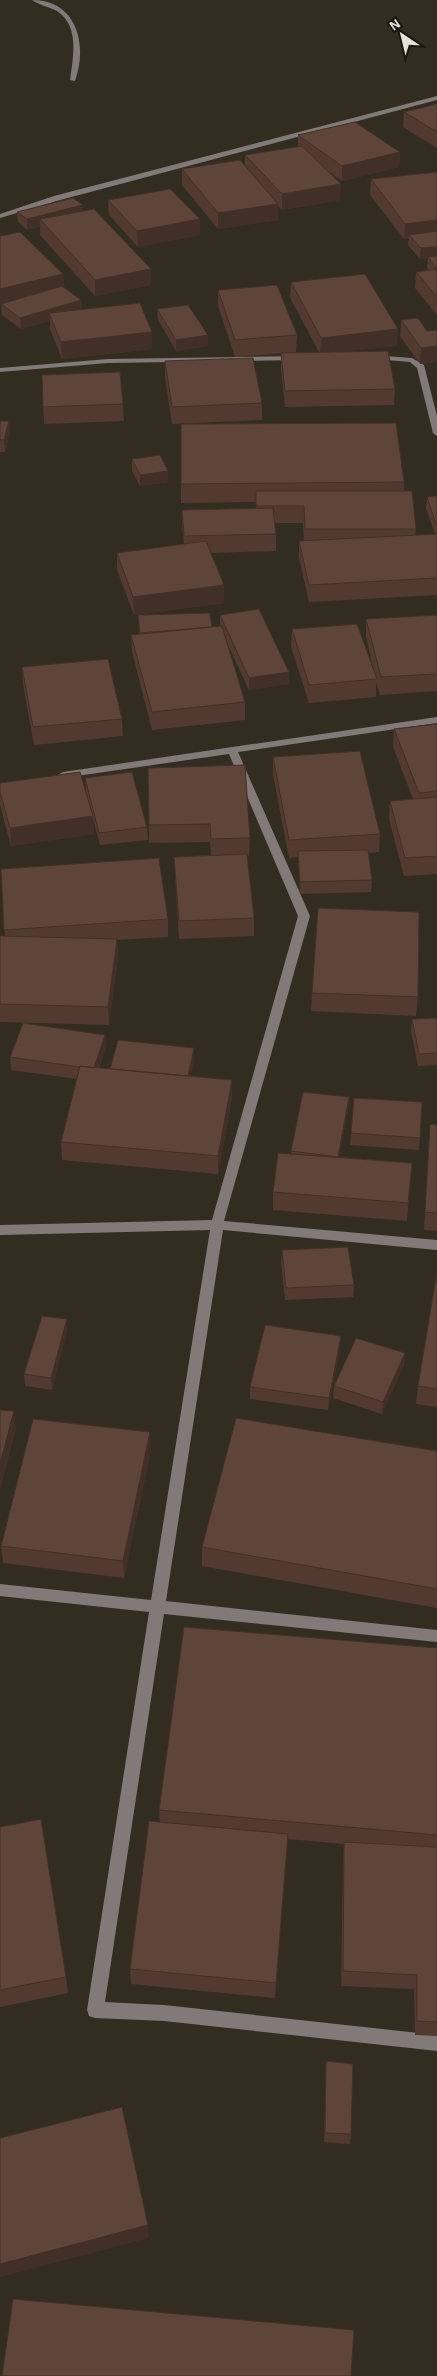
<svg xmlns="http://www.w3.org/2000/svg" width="437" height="2376" font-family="'Alegreya Sans',sans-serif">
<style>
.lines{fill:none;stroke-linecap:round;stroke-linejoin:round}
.minor{fill:#827978;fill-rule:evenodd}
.wall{fill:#523a31}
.shaded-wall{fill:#423028}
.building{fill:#5f4439;stroke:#423028}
</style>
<rect width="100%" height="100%" fill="#322d20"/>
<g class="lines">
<path class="minor" d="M32,0C77,0 88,45 75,81L70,80C73,57 80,26 57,11C49,7 39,5 32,0Z
M437,96V100L60,200L0,218V214L54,196Z
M372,355L412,358L424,365L437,416V436L433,433L417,368L410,362L375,359L371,357Z
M297,356H300V360L108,363L0,372V368L108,359Z
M437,717V723L238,752L310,916L224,1221L437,1240V1250L223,1230L166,1601L437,1630V1642L164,1614L105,2002L164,2005L437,2035V2051L164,2021L95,2018L89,2016L87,2010L149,1612L0,1596V1584L151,1600L210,1230L0,1235V1225L212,1220L298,916L229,754L63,778L58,775L63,772Z"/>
</g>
<path class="wall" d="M437,104V148L403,127L404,112Z
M298,135L400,152L399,167L342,181L328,171L340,200L282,210L278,206V220L218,229L182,185V169L245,166V155L298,147Z
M437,172V315L415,288L416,272L429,270L427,268L428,258L420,259L408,245L409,239H404L370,195L371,179Z
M108,200L200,219V235L138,247L109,215Z
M83,211L151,285L95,296L40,235V227L27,230L18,222L17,212Z
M63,274L64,287L81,300L82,310L152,349L62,359L50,329V321L21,329L2,315L1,305H0Z
M291,282L397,346L338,352L395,389L394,405L285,407L281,369V353L319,352L290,298Z
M218,290L297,335L296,352L235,357L218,306Z
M157,309L208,346L176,351L158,320Z
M401,320L427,331L437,330V362L420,364L400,336Z
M165,361L262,403V420L172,424L165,378Z
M42,375L123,404L124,421L44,424Z
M0,421H9L10,432L5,452H0Z
M181,424L404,482V491L416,529L415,535L435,534L426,508L427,497L437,496V595L309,602L299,558V541H304L303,523H275L276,534V551L211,553L224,603L134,615L117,570V553L184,544L182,527V510L256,508V502L181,503Z
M132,459L168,482L140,486L132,471Z
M138,615L212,627L220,626V615L289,684L249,690L226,641L245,702V720L152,730L132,652L131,635L139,634Z
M437,615V691L380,695L376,682V697L309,703L291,647L292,629L374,673L366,636V619Z
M22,667L122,719L123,736L34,745L23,684Z
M437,724V874L404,876L389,819L390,801L413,799L393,747L394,729Z
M273,757L380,834L379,852L369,853L372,880L371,892L300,894L298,857L289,858L273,775Z
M148,768L250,838L249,856H247L254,918V936L179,939L175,875L174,857L211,855L210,842L149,843Z
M85,778L147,827L148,840L100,845L93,819L94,834L11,846L0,805V783L86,790Z
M1,869L168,919V937L117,940L118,957L109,1025L0,1022V936H5Z
M312,993L418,997L416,1016L311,1011Z
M437,1018V1065L418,1066L411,1031L412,1019Z
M105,1035L106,1047L99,1068L110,1069L194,1060L190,1076L232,1080V1098L218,1174L62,1160L61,1142L77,1079L11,1070L10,1057Z
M349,1097L348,1110L339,1157L412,1163L407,1221L273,1210V1192L291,1154V1151Z
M354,1098L420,1138L419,1150L350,1145Z
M430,1124L437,1125V1231L424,1230Z
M282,1250L354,1285L353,1297L285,1300L281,1262Z
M437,1272V1407L416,1404L418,1386Z
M67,1331L52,1390L25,1386L24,1374Z
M341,1336L340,1348L328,1410L250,1399V1387Z
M404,1365L382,1414L333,1398L334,1386Z
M151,1450L124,1578L3,1563L1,1546Z
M437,1451V1608L202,1566V1547Z
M437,1648V2036L415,2035L414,1989L341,1986L343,1858L344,1844L288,1839L275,1998L131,1984L130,1969L160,1822L159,1810Z
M0,1827L66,1977L68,1993L0,2007Z
M326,2061L351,2134L350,2144L324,2142Z"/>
<path class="shaded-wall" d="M400,152L399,167L342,181V166Z
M341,184L340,200L282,210V194Z
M278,204V220L218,229V213Z
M83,205V215L40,219V227L27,230V219Z
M200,219V235L138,247L137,231Z
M437,220V235H409V239H404L405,224Z
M437,247V257H428V258L420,259L421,248Z
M151,269V285L95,296V280Z
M63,274L64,290L0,305V289Z
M81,300L82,311L49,313L50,321L21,329L20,318Z
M398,329L397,346L320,354L321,338Z
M152,332V349L62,359L61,342Z
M208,335V346L176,351V340Z
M437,346V362L420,364L421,348Z
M9,421L10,432L5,452L4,440Z
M168,471V482L140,486V475Z
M224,585V603L134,615L133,597Z
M289,672V684L249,690V678Z
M93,816L94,834L11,846L10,828Z
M117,939L118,957L109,1025L108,1007Z
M105,1035L106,1047L94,1081L93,1069Z
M194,1048V1060L187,1091V1078Z
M232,1080V1098L218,1174V1156Z
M349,1097L348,1110L337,1169L338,1157Z
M67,1319V1331L52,1390L51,1378Z
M341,1336L340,1348L328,1410L329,1398Z
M405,1353L404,1365L382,1414L383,1402Z
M14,1411L16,1430L0,1491V1464Z
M150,1432L151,1450L124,1578L123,1561Z
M288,1834L287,1849L275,1998L276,1983Z
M148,2225L149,2238L0,2277V2264Z"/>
<path class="building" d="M437,104V132L404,112Z
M355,122L400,152L342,166L298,135Z
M302,146L341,184L282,194L245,155Z
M240,160L278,204L218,213L182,169Z
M437,172V220L405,224L371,179Z
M170,189L200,219L137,231L108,200Z
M73,198L83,205L27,219L17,212Z
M94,209L151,269L95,280L40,219Z
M437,231V247L421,248L409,235Z
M20,232L63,274L0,289V236Z
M437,256V268H436L428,257Z
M437,269V297L416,272Z
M365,274L398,329L321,338L291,282Z
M277,285L297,335L235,340L218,290Z
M62,286L81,300L20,318L1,304Z
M140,303L152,332L61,342L49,313Z
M188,305L208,335L176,340L157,309Z
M418,318L427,331L437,330V346L421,348L401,320Z
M388,351L395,389L285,391L281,353Z
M253,358L262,403L172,407L165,361Z
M120,372L123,404L43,407L42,375Z
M0,421H9L4,440H0Z
M396,423L404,482L181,484V424Z
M160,455L168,471L140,475L132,459Z
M256,491H412L416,529H305L304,506H256Z
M437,496V524H436L427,497Z
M273,508L276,534L184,536L182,510Z
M437,534V578L309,585L299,541Z
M206,541L224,585L133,597L117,553Z
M259,609L289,672L249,678L220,615Z
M210,613L212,627L140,633L138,615Z
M437,615V674L381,677L366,619Z
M357,624L377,679L309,685L292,629Z
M222,626L245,702L152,712L131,635Z
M108,659L122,719L33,727L22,667Z
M437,724V791L419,793L394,729Z
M360,751L380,834L289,840L273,757Z
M245,765L250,838L211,839L210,824L149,825L148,768Z
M80,772L93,816L10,828L0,792V783Z
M132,772L147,827L99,833L85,778Z
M437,797V856L405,858L390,801Z
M368,850L372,880L300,882L298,851Z
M247,854L254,918L179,921L174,857Z
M159,858L168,919L4,930L1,869Z
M318,908L419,912L418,997L312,993Z
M0,936L117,939L108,1007L0,1004Z
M437,1018V1053L419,1054L412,1019Z
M23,1023L105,1035L94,1068L80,1066L79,1067L10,1057Z
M118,1040L194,1048L188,1076L110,1069Z
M80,1066L232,1080L218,1156L61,1142Z
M303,1092L349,1097L338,1157L291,1151Z
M354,1098L422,1102L420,1138L351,1133Z
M430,1124L437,1125V1213L425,1212Z
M278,1153L412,1163L408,1203L273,1192Z
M348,1247L354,1285L286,1288L282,1250Z
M437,1272V1389L418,1386Z
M42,1316L67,1319L51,1378L24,1374Z
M265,1325L341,1336L329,1398L250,1387Z
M356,1338L405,1353L383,1402L334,1386Z
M0,1410L14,1411L0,1464Z
M236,1418L437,1451V1589L202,1547Z
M33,1419L150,1432L123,1561L1,1546Z
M184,1627L437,1648V1835L159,1810Z
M41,1819L66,1977L0,1990V1827Z
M149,1821L288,1834L276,1983L130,1969Z
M344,1842L437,1847V2022L417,2021V1975L343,1971Z
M326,2061L353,2064L351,2134L325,2133Z
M122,2107L148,2225L0,2264V2138Z
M13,2299L354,2330L351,2376H2Z"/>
<g transform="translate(402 35) rotate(325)" stroke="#181610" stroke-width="4" paint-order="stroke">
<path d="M0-4L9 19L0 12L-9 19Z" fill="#e4e1d9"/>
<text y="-8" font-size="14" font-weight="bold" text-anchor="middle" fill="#e4e1d9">N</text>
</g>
</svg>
